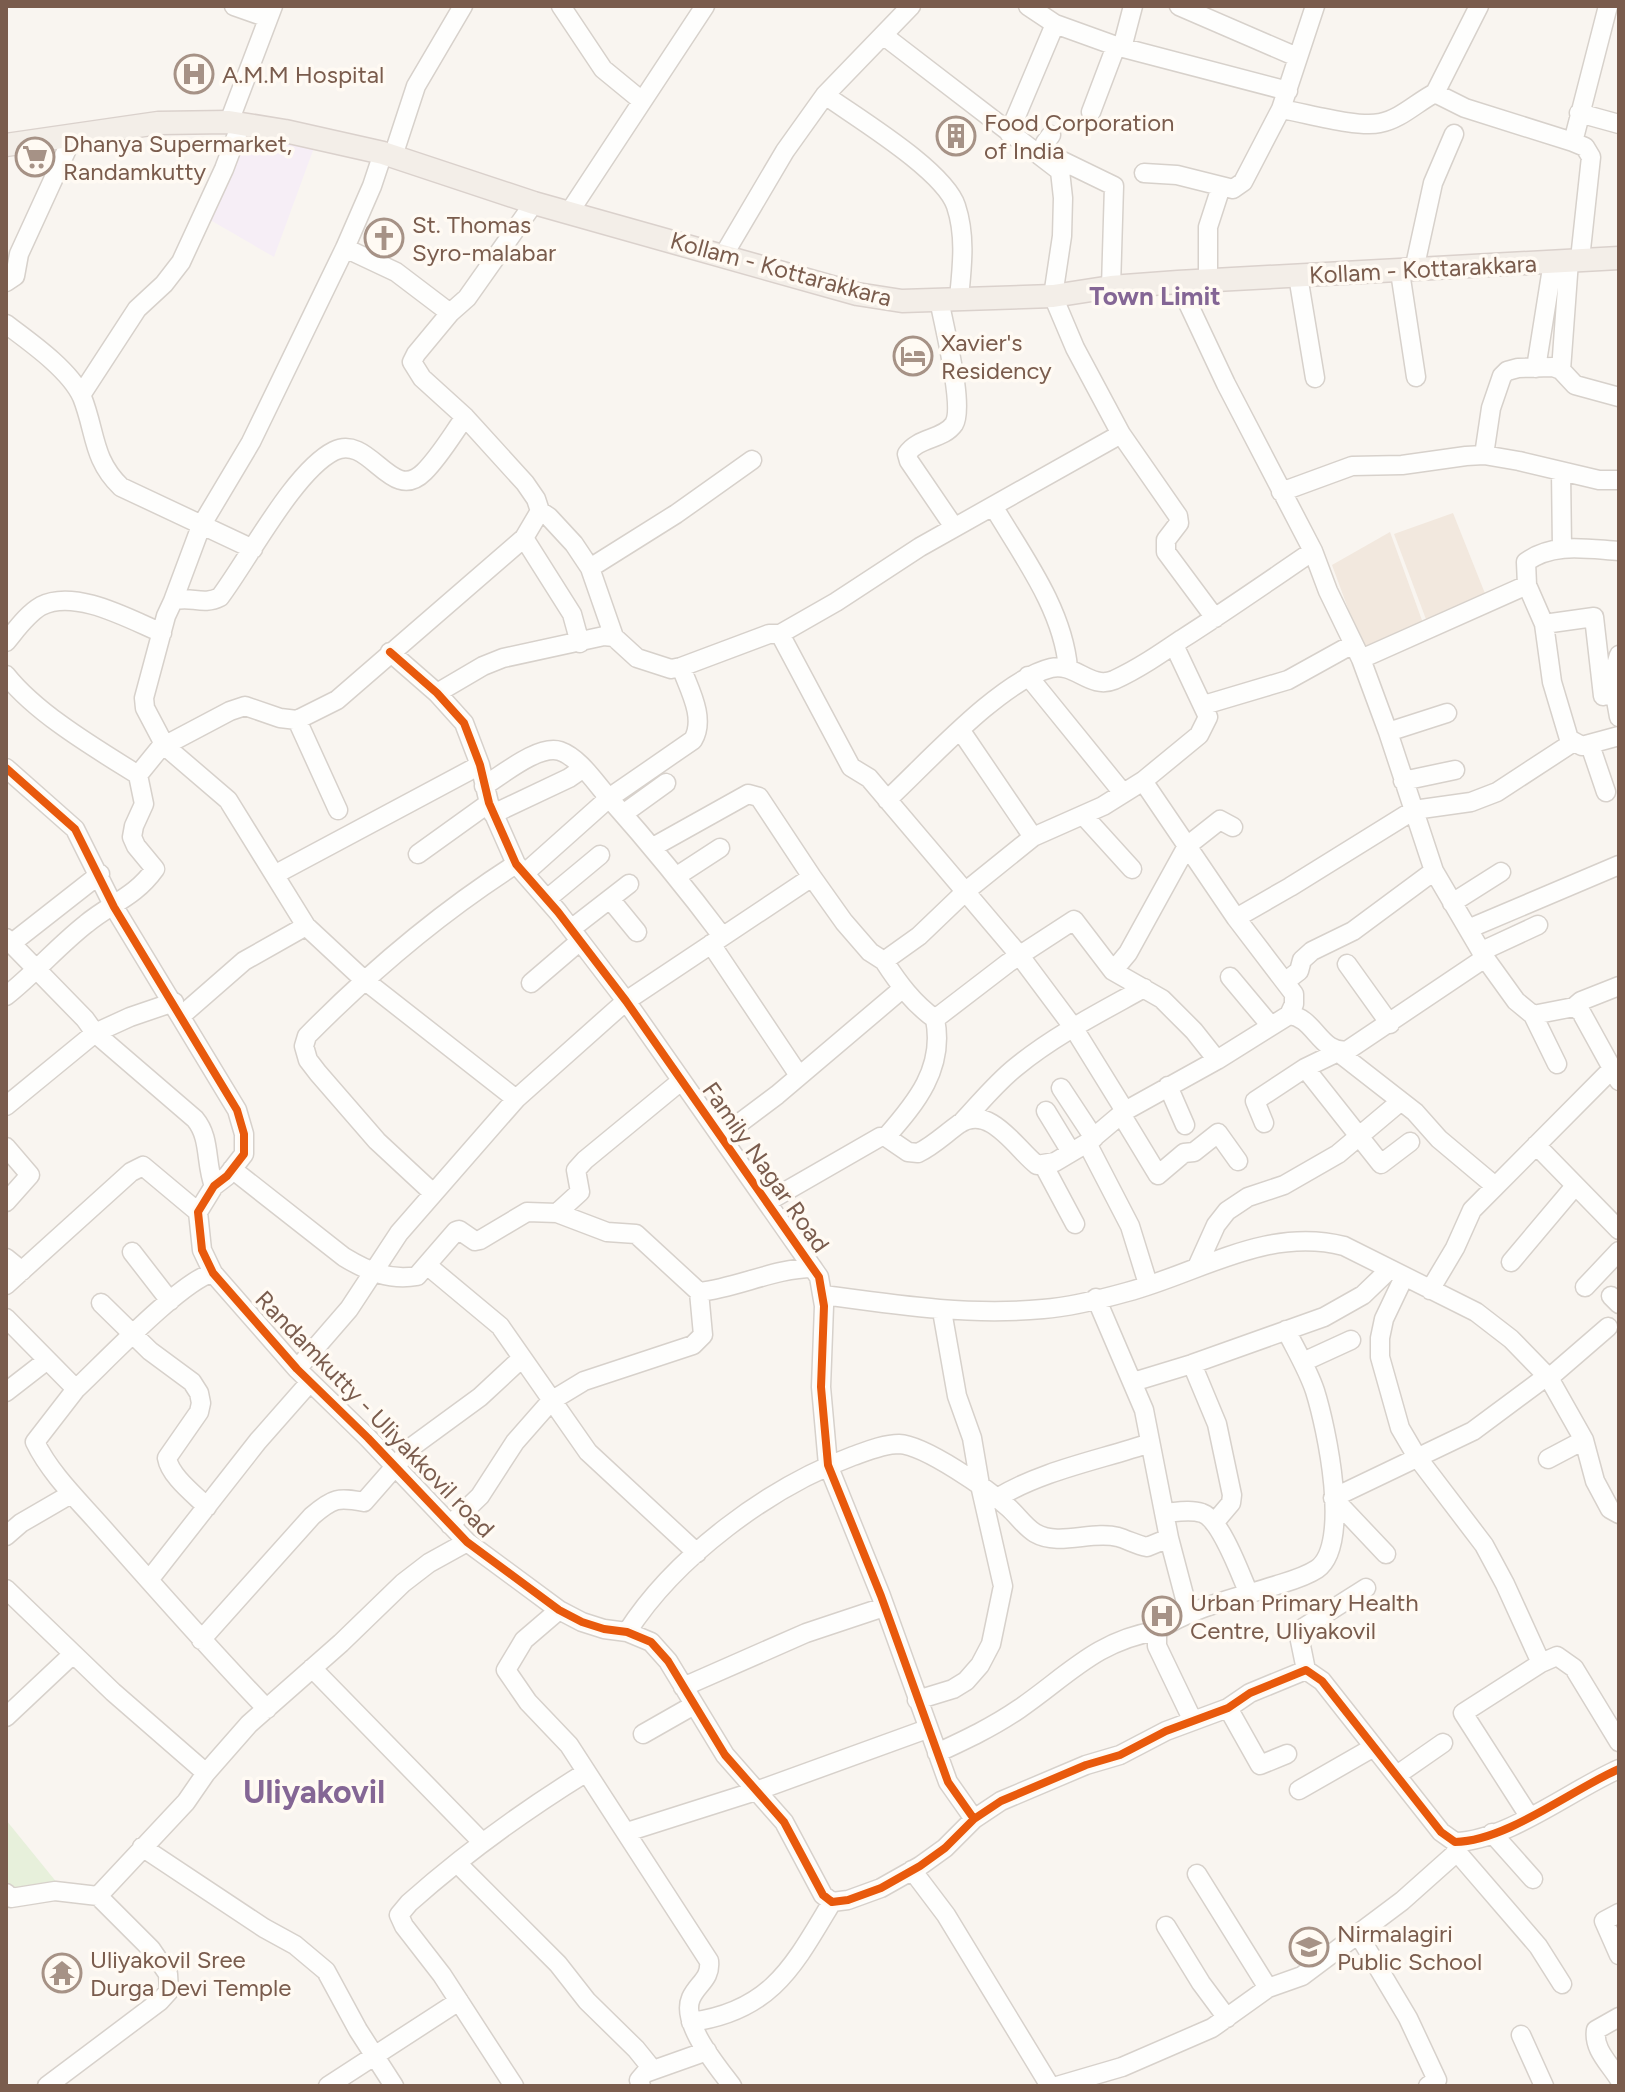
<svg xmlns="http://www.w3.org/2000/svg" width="1625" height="2092" font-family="Figtree,sans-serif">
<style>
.residential{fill:#f2e8de}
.education{fill:#f6eef6}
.green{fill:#e7f0db}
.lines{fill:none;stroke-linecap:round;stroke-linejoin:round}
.minor-casing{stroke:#d7d1cb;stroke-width:21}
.major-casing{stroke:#dad1cc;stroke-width:25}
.minor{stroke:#fefefd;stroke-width:18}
.major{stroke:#f3eee8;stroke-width:22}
.cycleway-casing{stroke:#fffaf3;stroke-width:13}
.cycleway{stroke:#e8590c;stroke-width:8}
.labels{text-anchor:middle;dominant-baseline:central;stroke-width:7;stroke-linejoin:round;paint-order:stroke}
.poi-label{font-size:24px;fill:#7a5c4d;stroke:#fffaf3;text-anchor:start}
.street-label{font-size:24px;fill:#7a5c4d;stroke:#fffaf3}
.neighbourhood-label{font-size:26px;font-weight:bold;fill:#846695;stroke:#fffaf3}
.district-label{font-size:32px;font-weight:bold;fill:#846695;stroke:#fffaf3}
</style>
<rect width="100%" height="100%" fill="#f9f5f0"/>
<path class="residential" d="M1453,513L1486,596L1427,622L1394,534Z
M1390,532L1423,623L1364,652L1332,565Z"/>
<path class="education" d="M243,129L315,145L274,257L205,217Z
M1312,1927L1331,1951L1300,1967L1288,1943Z"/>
<path class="green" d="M6,1820L58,1884L11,1894L6,1889Z"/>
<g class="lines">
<g class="minor-casing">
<path id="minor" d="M234,6L268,18
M561,6L603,69L642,101
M1028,6L1055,24L1116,46L1288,91
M1179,6L1297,57
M883,35L1060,171L1063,198L1062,236L1053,296L1075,348L1121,434L1178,516L1179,523L1166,540V552L1215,618
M1122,48L1133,6
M1435,93L1479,6
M825,95C857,118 944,170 956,206C966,236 962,267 959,298
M1281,109C1306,113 1357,128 1380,123C1401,119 1417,102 1435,93L1465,108L1573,142
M1091,112L1116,46
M1579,113L1619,124
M229,122L273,6
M1009,133L1055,24
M1051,135L1045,143L1046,153L1114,186L1111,287
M383,153L372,186L345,248L396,272L450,313
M393,156L416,86L463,6
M1144,173L1177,175L1233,189L1243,182L1281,109L1315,6
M570,211L705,6
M723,256L785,151L825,95L911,6
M1580,259L1591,157L1585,147L1573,142L1608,6
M1414,270L1433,183L1454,134
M1400,272L1416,377
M1298,276L1315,378
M1208,281V227L1221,187
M6,282L15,276L19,254L74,134
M1178,282L1226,384L1313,551L1328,591L1361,659L1388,732L1434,871L1485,958L1516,1001L1533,1015L1574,1007L1581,1012L1619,1081
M939,299C943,323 965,406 954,424C943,440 918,437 907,454L909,461L954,527
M6,324C30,342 70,370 82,397C96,432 92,459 121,487L253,549
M1536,368L1553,262
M1561,370L1569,261
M81,395L137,309L164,284L181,262L224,169L241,124
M465,417C452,435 440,456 424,472C391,505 370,433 334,451C294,471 248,560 220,597C203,606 189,595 173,601L166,616L144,698L145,708L165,746L228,800L306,926L363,979L516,1099
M1484,455L1491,408L1502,376L1507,371L1518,368L1553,367L1561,370L1575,385L1619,397
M1561,471L1562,548
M1281,492L1352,466L1402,465L1466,456L1484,455L1519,461L1599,480H1619
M993,506C1022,555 1063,609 1068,668
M540,511L549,517L574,544L590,568L614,637L637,658L671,669L681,667L769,634H780L851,767L869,778L1020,956L1073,1027L1125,1111
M524,538L572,614L580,643
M1619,551C1587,549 1553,542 1526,562L1527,585L1544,624L1552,682L1569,739L1582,746L1619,736
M590,568L676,514L752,460
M173,601L201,526L251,442L345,248
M1544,624L1594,617L1603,696L1614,694
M780,634L836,602L920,547L1121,434
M6,642C16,630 27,614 41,606C75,588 131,620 162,633
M390,652L437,693L464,723L480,765L489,803L516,864L558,912L626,1001L819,1277L824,1306L821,1387L828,1465L881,1596L948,1782L974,1819
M1619,655L1612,678L1619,717
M1361,659L1527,585
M6,675C37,714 95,748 138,775
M1028,676L1123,793
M437,693L483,666L503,658L604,636L614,637
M1204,705L1288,680L1353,644
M297,720L338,810
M961,731L1033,837
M1388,732L1447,713
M1590,745L1606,792
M6,768L75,829L114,907L237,1110L244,1134V1154L227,1176L214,1186L198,1212L202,1250L213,1273L297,1369L368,1438L467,1542L559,1610L582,1622L604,1629L627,1632L651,1642L668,1661L725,1755L784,1822L823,1895L832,1902L848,1900L881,1888L920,1866L945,1848L974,1819L1001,1801L1086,1765L1120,1755L1166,1731L1228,1708L1250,1693L1306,1670L1322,1681L1441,1832L1455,1842C1507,1841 1571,1790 1619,1769
M1143,781L1236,918L1294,994V1004L1289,1015
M1403,781L1455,770
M484,786C502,775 539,744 560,751C580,758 596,784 609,798C649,843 686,888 722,936
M887,800C927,763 1001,680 1051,668C1075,662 1090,690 1114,680C1138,669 1160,654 1182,639C1226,611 1269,581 1313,551
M493,814L569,778L582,769
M623,814L666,783
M1083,815L1132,869
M653,847L748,794L759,797L812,877L844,922L870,952L884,961L919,936L966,891L1033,837L1103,806L1143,781L1199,735L1208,717L1174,645
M418,854L489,803
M525,873L609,798L693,740C706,718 689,689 681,667
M276,874L480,765
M677,876L720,848
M547,899L600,855
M610,899L637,932
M1452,903L1501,872
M1236,918L1290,887L1414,810L1471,802L1497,792L1572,743
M571,929L629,884
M1468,929L1619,865
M6,938L85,1019L95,1033L195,1119C211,1138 205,1163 214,1186
M12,943L100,874
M711,944L798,1074
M1482,951L1538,925
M884,961C899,984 913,1003 935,1019C945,1068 916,1103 886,1137
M1347,964L1390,1024
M1113,971L1128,953L1187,846L1220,820L1233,827
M1230,977L1271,1026
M1286,981L1299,971L1302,960L1312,951L1353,931L1434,871
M531,983L580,941
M6,996C34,974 58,946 86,924C111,903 134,898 155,869L136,846L132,837L134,826L144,804L138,775L160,748L230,711L245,706L280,718L297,720L337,700L524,538L540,511L536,499L525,483L465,417L422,378L412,362L416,354L450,313L467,298L534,203
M1574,1007L1581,1001L1619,986
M1533,1015L1557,1064
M181,1016L244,961L306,926
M935,1019L1008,963L1074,920L1113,971L1162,999L1194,1031L1217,1060
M1305,1068L1381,1164L1410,1142
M1168,1086L1185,1125
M1061,1088L1094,1138
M6,1106L95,1033L130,1017L174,1002
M1046,1111L1071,1152
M1121,1114L1158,1175L1184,1153L1194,1152L1218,1133L1238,1161
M963,1121C980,1103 996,1083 1016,1067C1055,1035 1101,1012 1144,988
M1264,1123L1255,1101L1305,1068L1338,1052L1415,1112L1439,1139L1495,1186
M721,1137L777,1095L902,989
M1087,1143L1130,1226L1148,1284
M1536,1145L1619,1230
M6,1147L30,1175L6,1202
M1044,1166L1075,1224
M232,1169L344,1257C367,1271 390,1281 417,1276L456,1231L459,1230L475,1241L480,1240L527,1212L557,1213L607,1232L636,1234L699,1292C737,1288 775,1268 813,1268
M433,1193L377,1141L318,1073L308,1060L304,1046L307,1036C372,970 438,914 516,864
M767,1202L880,1137H886L908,1152L918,1153C933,1146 945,1134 959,1124C990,1103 1017,1150 1037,1165L1055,1162L1087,1143L1125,1111L1217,1060L1289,1015C1315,1017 1320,1055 1348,1050L1485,958
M557,1213L580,1192L576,1170L585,1160L681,1081
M132,1252L170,1301
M6,1258L22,1271
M1511,1262L1575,1186
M428,1266L500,1326L588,1452L697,1553
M1197,1267L1216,1225L1227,1211L1248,1197L1284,1185L1338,1154L1401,1101
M1404,1277L1384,1319L1380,1338V1357L1400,1428L1417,1457L1484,1545L1505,1584L1541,1663L1557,1656L1574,1668L1619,1742
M6,1285L131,1172L143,1166L198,1212
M1585,1287L1619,1251
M1430,1290L1455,1248L1472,1210L1612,1069
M824,1295C897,1305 969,1316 1043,1309C1069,1307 1102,1299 1127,1292C1199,1273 1267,1226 1344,1246L1476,1312L1511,1339L1549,1378L1584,1440L1595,1481L1610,1509L1619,1514
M1611,1296L1619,1304
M1096,1298L1144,1410L1169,1538L1189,1614
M101,1303L150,1351L192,1382L199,1393L201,1403L199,1412L167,1458C170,1476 194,1494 207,1507
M6,1318L76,1389C103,1364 183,1279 213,1273
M1303,1362L1351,1340
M1192,1364L1217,1424L1232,1495L1231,1503L1214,1523
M297,1369L349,1309L399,1233L516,1099L626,1001L812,877
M1549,1378L1608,1327
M1133,1382L1192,1364L1324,1317L1363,1295L1390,1269
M76,1389L35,1442C50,1473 77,1499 100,1525C155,1587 209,1649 267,1709
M6,1392L46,1361
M1548,1459L1584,1440
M997,1498C1043,1470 1100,1460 1150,1443
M1164,1513C1176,1512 1191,1509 1202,1513C1221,1519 1241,1576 1249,1594
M450,1525L480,1496L515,1442L551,1401L584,1381L693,1345L703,1335L699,1292
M6,1536L21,1523L71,1494
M1386,1554L1333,1498L1473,1431L1547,1376
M149,1580L258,1441L310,1382
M6,1589L113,1692L206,1773
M559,1610L524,1640L506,1670L528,1702L569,1745L709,1961C711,1979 698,1983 691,1998C680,2023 718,2067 732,2086
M627,1632C675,1557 769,1487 853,1456C867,1451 884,1444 899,1444C925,1445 989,1490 1009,1508C1017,1515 1025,1527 1035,1533C1059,1547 1092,1530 1118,1537C1128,1540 1137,1545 1147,1547L1169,1538
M201,1640L312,1516C333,1498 338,1497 364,1502L413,1446L480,1397L522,1358
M312,1668L482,1842
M1306,1670L1298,1631L1366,1588
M683,1687L806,1633L884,1607
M917,1700L953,1689L966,1681L980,1665L991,1644L1003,1586L980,1485L972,1438L957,1396L942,1311
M1228,1708L1260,1765L1287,1754
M6,1717L73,1654
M1192,1719L1157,1646V1631C1192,1607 1237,1598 1277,1585C1290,1581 1305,1577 1317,1569C1352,1545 1326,1426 1315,1391C1308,1370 1296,1350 1286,1330
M643,1734L694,1705
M937,1753C965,1740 993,1727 1019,1709C1066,1677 1097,1640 1157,1631
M1397,1775L1443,1743
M1299,1790L1374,1747
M1529,1816L1463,1713L1541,1663
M627,1832L756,1791L927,1729
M1492,1833L1533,1879
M142,1847L264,1928L295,1945L326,1971L358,2030L394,2086
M1457,1852L1538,1946L1562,1984
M457,1863L558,1964L587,2001L636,2049L653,2070
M912,1870L946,1915L1050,2086
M1197,1874L1268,1988
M6,1893L11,1898L55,1891L98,1896L151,1949L168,1974L169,1991L160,2001L47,2086
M98,1896L186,1802L206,1773L249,1724L341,1643L403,1583L429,1563L467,1542
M1619,1913L1604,1921L1619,1955
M1166,1926L1201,1983L1227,2018
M1358,1934L1408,2018L1437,2080L1428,2086
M1619,2017L1596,2030C1593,2049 1609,2063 1619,2079
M691,2022C772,2011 794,1965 832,1902
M1521,2035L1544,2086
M328,2086L459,2001
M514,2086L442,1975L404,1926L399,1915L409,1903C464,1854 522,1812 585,1773
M641,2086L639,2080L645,2073L707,2051
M1057,2086L1122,2067L1212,2028L1268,1988L1302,1976L1402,1901L1457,1852L1455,1842"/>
</g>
<g class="major-casing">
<path id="major" d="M6,145L158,123L229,122L285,131L383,153L534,203L857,294L902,301L1053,296L1111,287L1178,282L1619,258"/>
</g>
<use href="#minor" class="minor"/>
<use href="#major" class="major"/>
<g class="cycleway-casing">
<path id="cycleway" d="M390,652L437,693L464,723L480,765L489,803L516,864L558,912L626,1001L819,1277L824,1306L821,1387L828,1465L881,1596L948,1782L974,1819
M6,768L75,829L114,907L237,1110L244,1134V1154L227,1176L214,1186L198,1212L202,1250L213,1273L297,1369L368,1438L467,1542L559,1610L582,1622L604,1629L627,1632L651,1642L668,1661L725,1755L784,1822L823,1895L832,1902L848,1900L881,1888L920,1866L945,1848L974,1819L1001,1801L1086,1765L1120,1755L1166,1731L1228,1708L1250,1693L1306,1670L1322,1681L1441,1832L1455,1842C1507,1841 1571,1790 1619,1769"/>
</g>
<use href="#cycleway" class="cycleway"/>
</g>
<defs>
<g id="hospital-ring" transform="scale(2)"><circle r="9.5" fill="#fffaf3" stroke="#a69286" stroke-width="1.5"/><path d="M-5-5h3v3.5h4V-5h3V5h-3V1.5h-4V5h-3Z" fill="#a69286"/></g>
<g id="building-ring" transform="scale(2)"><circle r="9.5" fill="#fffaf3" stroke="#a69286" stroke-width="1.5"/><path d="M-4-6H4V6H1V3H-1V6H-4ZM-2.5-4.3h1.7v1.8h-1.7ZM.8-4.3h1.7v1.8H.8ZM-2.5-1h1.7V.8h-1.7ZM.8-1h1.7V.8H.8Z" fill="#a69286"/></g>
<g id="supermarket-ring" transform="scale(2)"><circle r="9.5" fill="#fffaf3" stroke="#a69286" stroke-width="1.5"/><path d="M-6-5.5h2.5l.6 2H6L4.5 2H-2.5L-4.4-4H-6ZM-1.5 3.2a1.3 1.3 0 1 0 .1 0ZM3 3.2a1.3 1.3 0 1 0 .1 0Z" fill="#a69286"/></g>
<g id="church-ring" transform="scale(2)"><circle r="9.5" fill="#fffaf3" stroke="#a69286" stroke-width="1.5"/><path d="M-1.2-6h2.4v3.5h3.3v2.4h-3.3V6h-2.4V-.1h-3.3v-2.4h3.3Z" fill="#a69286"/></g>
<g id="hotel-ring" transform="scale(2)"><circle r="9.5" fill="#fffaf3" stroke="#a69286" stroke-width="1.5"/><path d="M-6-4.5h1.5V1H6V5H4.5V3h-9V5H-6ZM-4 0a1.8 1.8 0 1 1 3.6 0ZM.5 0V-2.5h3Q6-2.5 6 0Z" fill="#a69286"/></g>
<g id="school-ring" transform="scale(2)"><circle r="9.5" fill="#fffaf3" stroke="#a69286" stroke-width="1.5"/><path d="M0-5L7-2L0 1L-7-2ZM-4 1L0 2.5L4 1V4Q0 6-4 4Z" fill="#a69286"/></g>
<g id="temple-ring" transform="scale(2)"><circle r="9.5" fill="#fffaf3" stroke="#a69286" stroke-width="1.5"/><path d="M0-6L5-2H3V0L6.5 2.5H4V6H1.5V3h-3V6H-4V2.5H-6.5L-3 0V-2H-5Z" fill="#a69286"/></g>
</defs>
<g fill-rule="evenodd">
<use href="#hospital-ring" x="194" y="74"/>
<use href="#building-ring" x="956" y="136"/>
<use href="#supermarket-ring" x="35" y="157"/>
<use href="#church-ring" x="384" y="238"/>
<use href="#hotel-ring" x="913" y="356"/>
<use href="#hospital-ring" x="1162" y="1616"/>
<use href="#school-ring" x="1309" y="1947"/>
<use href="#temple-ring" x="62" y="1973"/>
</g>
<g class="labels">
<g class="poi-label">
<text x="222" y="74">A.M.M Hospital</text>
<text x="984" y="122">Food Corporation<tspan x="984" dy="28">of India</tspan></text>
<text x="63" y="143">Dhanya Supermarket,<tspan x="63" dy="28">Randamkutty</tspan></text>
<text x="412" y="224">St. Thomas<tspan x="412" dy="28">Syro-malabar</tspan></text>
<text x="941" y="342">Xavier's<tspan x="941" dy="28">Residency</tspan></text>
<text x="1190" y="1602">Urban Primary Health<tspan x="1190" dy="28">Centre, Uliyakovil</tspan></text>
<text x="1337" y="1933">Nirmalagiri<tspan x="1337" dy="28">Public School</tspan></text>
<text x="90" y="1959">Uliyakovil Sree<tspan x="90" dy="28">Durga Devi Temple</tspan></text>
</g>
<g class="street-label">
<text transform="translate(781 269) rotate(15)">Kollam - Kottarakkara</text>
<text transform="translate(1423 269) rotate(-3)">Kollam - Kottarakkara</text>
<text transform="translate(766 1167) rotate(55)">Family Nagar Road</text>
<text transform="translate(375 1414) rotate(46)">Randamkutty - Uliyakkovil road</text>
</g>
<g class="neighbourhood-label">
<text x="1155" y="296">Town Limit</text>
</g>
<g class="district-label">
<text x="314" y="1792">Uliyakovil</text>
</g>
</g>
<rect width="1625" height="2092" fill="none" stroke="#7a5c4d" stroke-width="16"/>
</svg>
